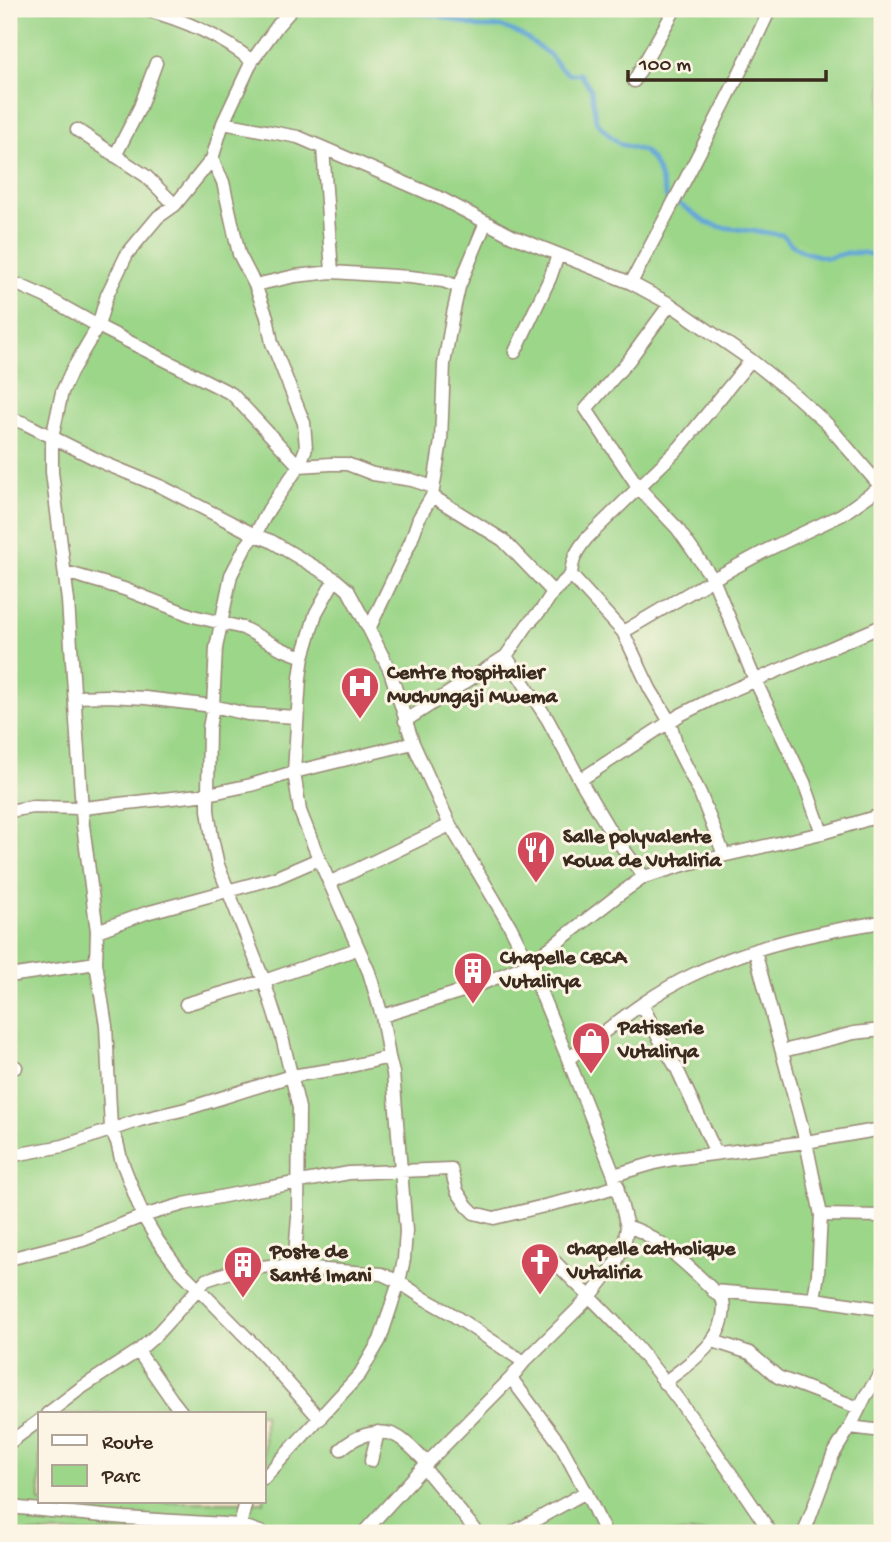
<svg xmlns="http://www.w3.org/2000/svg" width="891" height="1542" font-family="'Gochi Hand',sans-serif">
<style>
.green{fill:#9cd689;stroke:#6c8054;stroke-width:2;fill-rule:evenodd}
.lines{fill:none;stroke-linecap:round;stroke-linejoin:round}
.stream{stroke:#64a6d8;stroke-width:4.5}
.minor-casing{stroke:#988774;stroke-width:15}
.minor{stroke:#fff;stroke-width:12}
.labels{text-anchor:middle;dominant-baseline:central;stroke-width:6;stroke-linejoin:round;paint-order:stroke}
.poi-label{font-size:21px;font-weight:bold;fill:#3b2a1e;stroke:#fcf5e5;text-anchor:start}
</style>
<rect width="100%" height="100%" fill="#fcf5e5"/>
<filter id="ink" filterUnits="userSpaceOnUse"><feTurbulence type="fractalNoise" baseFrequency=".0143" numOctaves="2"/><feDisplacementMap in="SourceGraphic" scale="14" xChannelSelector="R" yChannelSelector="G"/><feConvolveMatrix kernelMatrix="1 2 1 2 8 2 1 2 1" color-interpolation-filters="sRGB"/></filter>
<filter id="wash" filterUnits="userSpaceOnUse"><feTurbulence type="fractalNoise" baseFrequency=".00686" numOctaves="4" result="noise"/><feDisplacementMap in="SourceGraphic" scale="28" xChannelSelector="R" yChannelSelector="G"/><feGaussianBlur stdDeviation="1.57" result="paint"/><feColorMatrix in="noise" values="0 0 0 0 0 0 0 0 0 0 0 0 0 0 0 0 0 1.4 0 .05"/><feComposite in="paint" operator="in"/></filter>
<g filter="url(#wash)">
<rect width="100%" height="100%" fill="#f4e4c9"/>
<path class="green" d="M9,9H882V1533H9ZM40,1414H264V1502H40Z"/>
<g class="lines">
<path class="stream" d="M381,9L436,15L478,27H503L520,34L536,45L550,55L559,67L569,74H580L591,89L596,121L608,134L620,144L644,151L652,160L659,174L667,199
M678,203L707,223L721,227L783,235L791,244L804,252L827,258L847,253H865L882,258"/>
</g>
</g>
<g filter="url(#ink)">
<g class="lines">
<g class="minor-casing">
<path id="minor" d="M143,9C181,19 221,36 252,61
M292,9L278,25L252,61L223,123L212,159L175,205L158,217L127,254L107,295L98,326L71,372L62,392L52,438V472L68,601L83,825L97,931L96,963L106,1026L111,1129L117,1142L121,1159L143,1216L158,1241L179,1269L257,1348L320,1419
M634,81L675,9
M223,123L298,137L442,199L512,236L631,283L670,304L751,360L797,397L827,424L882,488
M77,130L146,176L175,205
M323,148L332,272
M115,156L140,107L156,63
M212,159L223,182L239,254L255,285L267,317L272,343L304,423L306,448L299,466L269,509L255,535L245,548L231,575L216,648L213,706L209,728L208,794V810L212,838L218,865L264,981L282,1037L299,1108L298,1217L294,1268
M9,283L19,285L46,297L98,326L232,394L299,466L331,464H347L373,474L412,480L433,487
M631,283C679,192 727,102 770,9
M255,285L295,276L332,272L410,277L443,281L459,287
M670,304L629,360L586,409L639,488L677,528L713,579L755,680L804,782L822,833
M515,352L550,278L558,255
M9,418L24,423L106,464L162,487L255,535L271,541L335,579L348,590L369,629L390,671L413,743L450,825L510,926L529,964L568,1059L614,1175L627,1227L624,1246L614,1266L589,1298L524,1362L511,1378L427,1463L363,1533
M432,496L503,540L553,592
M65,572L124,589L193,616L243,628L282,649L303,657
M571,575L623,632L650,689L670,722L678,750L700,793L724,855
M369,629L411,541L419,518L432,496L441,441L444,364L453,314L459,287L486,222
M623,632L713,579L767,550L841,515L881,487
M506,656L548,720L580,780L609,829L644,877
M76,697L107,696L145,698L213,706L247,714L297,717
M405,721L506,656L528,624L542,609L553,592L571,575C572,559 577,550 587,538L680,447L751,360
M580,780L680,715L714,698L882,626
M9,811L32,807L83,808L208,794L251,785L294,772L413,743
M329,883L450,825
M97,931L146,913L275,878L319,859
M755,951L806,1142L821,1215L818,1274L814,1299
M9,976L96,963
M186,1004L264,981L357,949
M642,1004L656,1033L677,1069L716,1153
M382,1016L469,989L529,964L621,893L644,877L687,864L822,833L882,815
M783,1051L854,1033L882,1030
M568,1059C608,1030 647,996 692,975C751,946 818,932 882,922
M9,1069L16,1067
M9,1156L63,1146L140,1120L186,1109L291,1076L343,1068L389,1057
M614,1175L655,1163L674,1159L806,1142L882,1129
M821,1215L882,1216
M627,1227C655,1231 703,1280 723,1300C730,1339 690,1362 664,1383
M9,1259L83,1240L143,1216L184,1204L245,1192L349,1173L451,1169L457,1191L467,1206L474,1213L494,1218L582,1197L618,1186
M555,1262C580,1288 607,1312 630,1339C681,1399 727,1467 771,1533
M713,1291L814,1299L882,1309
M713,1341L750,1353L778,1377L859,1408
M138,1351L172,1400L183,1414
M511,1378L560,1444L586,1492L605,1533
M47,1414L81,1388L138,1351L155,1336L206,1280L236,1270L270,1266L382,1274L399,1282L425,1299L450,1313L524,1362
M850,1427L882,1431
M9,1443L40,1420
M341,1449C349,1442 355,1438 365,1435C397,1426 406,1443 427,1463
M371,1461L378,1432
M424,1468L478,1533
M264,1478L360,1374L380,1340L399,1282L404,1259L406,1231L393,1073L389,1057L382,1016L369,972L319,859L300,811L294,772L300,678L303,657L316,613L335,579
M9,1507L125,1518L240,1525L263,1533
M240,1525L246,1502
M512,1533L586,1492
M804,1533L833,1455L850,1427L866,1395L882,1372"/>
</g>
<use href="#minor" class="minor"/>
</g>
</g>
<defs>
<g id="hospital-pin" transform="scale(2.0125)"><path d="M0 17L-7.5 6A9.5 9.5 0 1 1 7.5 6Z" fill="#d1495b" stroke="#fcf5e5"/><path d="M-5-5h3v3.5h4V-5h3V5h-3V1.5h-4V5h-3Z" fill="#fff"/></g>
<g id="restaurant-pin" transform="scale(2.0125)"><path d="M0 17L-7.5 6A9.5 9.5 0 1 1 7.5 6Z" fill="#d1495b" stroke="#fcf5e5"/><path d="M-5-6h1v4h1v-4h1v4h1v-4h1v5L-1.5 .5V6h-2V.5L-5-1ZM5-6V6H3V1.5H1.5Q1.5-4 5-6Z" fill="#fff"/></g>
<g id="building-pin" transform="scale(2.0125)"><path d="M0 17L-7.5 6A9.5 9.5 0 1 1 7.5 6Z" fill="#d1495b" stroke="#fcf5e5"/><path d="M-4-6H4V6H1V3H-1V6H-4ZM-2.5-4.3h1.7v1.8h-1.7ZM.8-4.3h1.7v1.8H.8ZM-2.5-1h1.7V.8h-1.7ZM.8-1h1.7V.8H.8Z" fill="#fff"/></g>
<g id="shop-pin" transform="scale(2.0125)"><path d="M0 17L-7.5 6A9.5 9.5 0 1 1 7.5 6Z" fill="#d1495b" stroke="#fcf5e5"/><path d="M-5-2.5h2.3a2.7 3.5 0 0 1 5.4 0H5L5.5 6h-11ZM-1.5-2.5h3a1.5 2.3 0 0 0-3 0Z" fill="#fff"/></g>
<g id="church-pin" transform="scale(2.0125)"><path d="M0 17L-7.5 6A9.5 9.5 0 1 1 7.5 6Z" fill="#d1495b" stroke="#fcf5e5"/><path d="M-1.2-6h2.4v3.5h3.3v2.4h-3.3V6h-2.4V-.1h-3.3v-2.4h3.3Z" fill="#fff"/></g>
</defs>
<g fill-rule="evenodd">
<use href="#hospital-pin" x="360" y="686"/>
<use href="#restaurant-pin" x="536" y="850"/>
<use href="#building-pin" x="473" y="971"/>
<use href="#shop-pin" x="591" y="1041"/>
<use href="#church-pin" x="540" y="1262"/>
<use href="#building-pin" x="243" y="1265"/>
</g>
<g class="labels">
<g class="poi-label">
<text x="387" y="674">Centre Hospitalier<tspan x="387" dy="24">Muchungaji Mwema</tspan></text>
<text x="563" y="838">Salle polyvalente<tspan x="563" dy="24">Kowa de Vutaliria</tspan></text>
<text x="500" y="959">Chapelle CBCA<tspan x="500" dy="24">Vutalirya</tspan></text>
<text x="618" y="1029">Patisserie<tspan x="618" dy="24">Vutalirya</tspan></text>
<text x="567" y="1250">chapelle catholique<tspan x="567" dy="24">Vutaliria</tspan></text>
<text x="270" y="1253">Poste de<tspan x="270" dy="24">Santé Imani</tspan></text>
</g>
</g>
<rect width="891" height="1542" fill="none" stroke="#fcf5e5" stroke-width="35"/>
<rect x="38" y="1412" width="228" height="91" fill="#fcf5e5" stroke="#afa495" stroke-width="2"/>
<rect x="52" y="1435" width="35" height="10" fill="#ffffff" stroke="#afa495" stroke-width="2"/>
<text x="102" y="1448" font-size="21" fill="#3b2a1e">Route</text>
<rect x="52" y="1465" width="35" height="21" fill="#9cd689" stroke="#afa495" stroke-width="2"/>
<text x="102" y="1482" font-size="21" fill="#3b2a1e">Parc</text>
<path d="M628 70v10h198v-10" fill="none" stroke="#3b2a1e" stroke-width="3.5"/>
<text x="639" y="70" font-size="21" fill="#3b2a1e" stroke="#fcf5e5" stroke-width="5" paint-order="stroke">100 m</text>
</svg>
